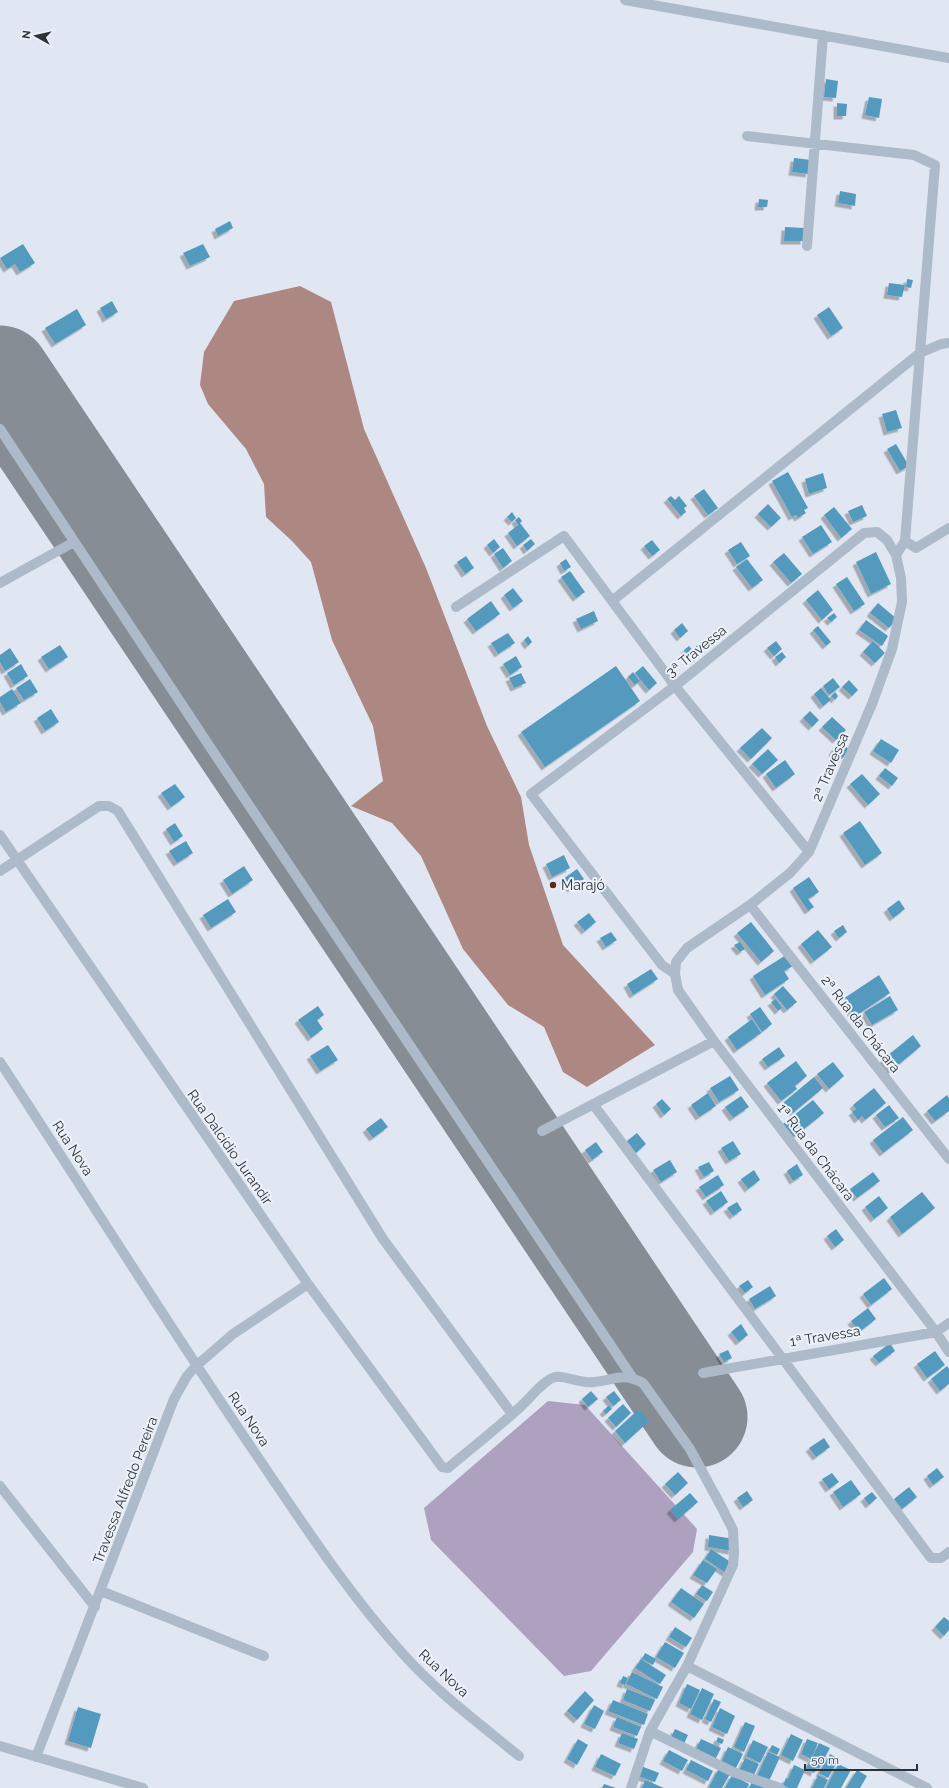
<svg xmlns="http://www.w3.org/2000/svg" width="949" height="1788" font-family="Raleway,sans-serif">
<style>
.green{fill:#aea1c0}
.water{fill:#ad8781}
.lines{fill:none;stroke-linecap:round;stroke-linejoin:round}
.runway{stroke:#868d95;stroke-width:101}
.building{fill:#529abe;filter:url(#shadow)}
.minor{stroke:#acbac9;stroke-width:10}
.poi-dot{fill:#572b23;stroke:#edf1f9;stroke-width:1.5}
.labels{text-anchor:middle;dominant-baseline:central;stroke-width:4;stroke-linejoin:round;paint-order:stroke}
.street-label{font-size:14px;fill:#2b3338;stroke:#edf1f9}
.poi-label{font-size:14px;fill:#2b3338;stroke:#edf1f9;text-anchor:start}
</style>
<defs>
<filter id="shadow"><feDropShadow dx="-3.5" dy="3.5" stdDeviation="0" flood-color="#0004"/></filter>
</defs>
<rect width="100%" height="100%" fill="#e0e7f2"/>
<path class="green" d="M548,1401L585,1405L697,1529L693,1552L591,1671L564,1676L431,1540L424,1508Z"/>
<path class="water" d="M300,286L331,302L364,429L426,568L487,726L521,797L529,845L563,945L655,1045L587,1087L563,1072L544,1027L508,1005L463,949L421,856L392,823L351,806L383,781L373,726L332,640L311,562L292,541L266,517L264,484L246,449L208,404L200,385L204,352L234,301Z"/>
<g class="lines">
<path class="runway" d="M0,376L697,1417"/>
</g>
<path class="building" d="M826,79L838,81L836,98L824,97Z
M869,97L882,99L879,118L865,115Z
M837,103L847,104L846,116H837Z
M794,158L811,160L809,174L792,172Z
M840,191L856,194L855,206L838,203Z
M759,199L768,200L767,207H758Z
M230,221L233,228L218,236L215,229Z
M785,227L804,228V241H784Z
M23,244L35,263L20,272L15,264L7,269L0,258Z
M203,244L210,257L190,266L183,253Z
M907,279L913,280L911,288L906,287Z
M889,283L905,285L902,297L887,295Z
M112,301L118,312L106,319L100,308Z
M829,307L843,328L831,336L817,315Z
M77,309L86,325L55,344L45,328Z
M896,410L902,428L887,432L882,414Z
M896,444L909,466L900,471L887,449Z
M788,472L808,508L804,510L806,513L798,518L796,515L792,517L772,481Z
M823,473L827,488L809,494L805,479Z
M704,489L718,508L708,515L694,496Z
M671,496L675,500L679,496L687,506L684,508L686,512L681,516L667,499Z
M768,504L781,518L771,527L758,514Z
M862,505L867,516L853,522L848,511Z
M834,507L852,529L841,538L824,515Z
M512,512L516,518L512,522L507,517Z
M519,517L522,521L520,523L530,536L517,546L508,533L518,525L515,520Z
M821,525L832,542L813,554L802,537Z
M494,539L500,547L493,553L487,545Z
M531,539L535,544L527,551L523,545Z
M652,540L660,550L652,556L644,546Z
M741,542L750,556L737,564L728,550Z
M503,548L512,561L503,568L494,554Z
M876,552L891,584L871,594L856,562Z
M784,553L802,574L791,583L773,562Z
M466,556L474,568L465,574L457,562Z
M566,559L571,567L564,571L560,563Z
M747,559L763,580L752,588L736,567Z
M570,571L585,592L576,598L561,577Z
M847,577L865,604L854,611L836,584Z
M513,588L523,601L513,608L504,595Z
M818,590L833,610L822,620L806,600Z
M491,601L500,614L476,631L467,619Z
M878,603L897,619L889,628L870,613Z
M594,611L598,621L581,629L576,619Z
M834,613L837,617L831,622L827,618Z
M866,620L888,636L882,646L859,630Z
M682,623L688,631L680,638L674,630Z
M818,626L831,642L826,646L813,630Z
M508,633L515,643L498,654L491,643Z
M528,636L532,642L528,646L524,640Z
M776,641L782,649L774,656L767,648Z
M873,641L885,653L875,663L863,652Z
M701,642L706,648L698,655L693,649Z
M60,645L68,657L49,669L41,657Z
M689,646L698,657L693,661L684,650Z
M10,648L19,662L5,671L0,662V655Z
M782,652L786,657L779,663L775,657Z
M516,656L522,667L510,675L503,664Z
M21,664L28,676L14,685L7,673Z
M616,666L640,701L545,767L521,732Z
M643,666L657,683L649,690L635,673Z
M633,672L640,681L635,685L628,677Z
M521,673L526,683L514,688L509,678Z
M833,678L840,687L829,695L823,686Z
M30,679L38,692L24,700L16,688Z
M849,680L858,690L852,696L842,687Z
M821,688L831,700L823,706L814,694Z
M12,689L21,703L6,712L0,702V697Z
M835,692L838,696L835,700L831,696Z
M51,709L59,722L45,731L37,718Z
M810,711L819,720L812,727L803,718Z
M832,717L846,730L836,740L822,727Z
M762,728L772,738L751,759L740,748Z
M881,739L899,750L891,763L873,751Z
M839,742L849,749L842,759L832,752Z
M768,749L778,760L762,774L752,764Z
M785,760L795,774L776,788L766,774Z
M885,768L898,778L892,786L879,776Z
M862,774L880,794L868,805L850,784Z
M175,784L185,797L171,807L161,793Z
M860,821L882,853L865,865L843,833Z
M175,823L183,836L174,842L166,829Z
M186,841L193,853L177,863L169,851Z
M564,855L570,868L552,877L546,864Z
M244,866L253,880L232,894L223,880Z
M577,869L584,879L571,889L563,879Z
M809,877L819,892L808,899L814,907L808,911L793,888Z
M228,899L236,912L211,928L203,915Z
M899,900L905,909L893,918L887,909Z
M589,913L596,922L585,931L577,922Z
M751,922L774,951L761,962L737,933Z
M843,925L847,932L839,938L834,931Z
M818,930L832,947L814,961L801,944Z
M611,932L617,940L606,947L600,938Z
M740,942L745,949L740,952L734,945Z
M786,955L793,966L784,971L789,979L765,995L753,976Z
M651,969L658,979L633,995L627,984Z
M879,975L890,993L854,1017L843,999Z
M783,986L797,1002L787,1010L774,994Z
M890,996L898,1010L872,1025L864,1012Z
M776,999L782,1008L778,1011L771,1002Z
M318,1006L324,1015L317,1020L323,1029L311,1038L298,1020Z
M760,1007L772,1024L762,1032L750,1014Z
M752,1019L761,1033L737,1050L728,1037Z
M913,1035L921,1046L891,1071L882,1060Z
M328,1045L338,1060L320,1071L310,1056Z
M779,1047L785,1056L768,1067L762,1059Z
M796,1061L807,1076L795,1086L797,1089L781,1101L767,1083Z
M833,1062L844,1076L829,1089L817,1074Z
M730,1076L739,1090L719,1102L710,1088Z
M814,1077L823,1088L793,1113L784,1102Z
M874,1088L886,1103L865,1120L862,1116L858,1120L852,1112L856,1109L853,1105Z
M708,1093L716,1106L699,1117L691,1105Z
M947,1095L949,1098V1111L935,1121L927,1111Z
M741,1096L749,1107L733,1118L725,1107Z
M662,1099L671,1109L664,1115L656,1104Z
M813,1100L824,1113L794,1137L783,1124Z
M889,1105L899,1118L885,1127L876,1115Z
M903,1117L913,1130L883,1153L873,1140Z
M381,1118L388,1127L373,1138L366,1129Z
M637,1133L646,1144L636,1153L627,1141Z
M733,1141L741,1154L729,1161L721,1148Z
M596,1142L603,1152L592,1160L585,1150Z
M670,1160L677,1172L661,1182L653,1170Z
M709,1162L714,1171L704,1177L698,1167Z
M797,1164L803,1175L793,1181L787,1171Z
M754,1170L760,1180L748,1189L741,1179Z
M873,1172L880,1181L857,1198L850,1189Z
M718,1175L724,1185L706,1197L699,1187Z
M721,1191L728,1202L714,1212L706,1201Z
M922,1192L935,1208L902,1234L890,1217Z
M879,1196L888,1208L874,1219L865,1207Z
M737,1202L742,1210L733,1216L727,1208Z
M836,1229L844,1240L835,1247L827,1236Z
M884,1278L892,1289L871,1305L863,1294Z
M748,1280L753,1287L745,1293L739,1286Z
M770,1286L776,1296L755,1309L749,1299Z
M868,1308L876,1319L859,1332L851,1321Z
M741,1324L748,1335L739,1342L731,1332Z
M890,1343L895,1351L879,1363L873,1356Z
M728,1350L732,1358L724,1362L719,1354Z
M935,1351L945,1365L927,1378L917,1364Z
M947,1366L949,1369V1384L940,1391L931,1379Z
M591,1391L598,1399L588,1407L582,1399Z
M614,1391L621,1400L613,1406L606,1397Z
M623,1404L631,1413L616,1427L608,1418Z
M609,1405L612,1409L606,1414L603,1411Z
M639,1409L649,1421L625,1443L615,1431Z
M824,1438L830,1447L816,1457L809,1448Z
M937,1468L944,1477L933,1485L927,1476Z
M678,1472L688,1483L675,1495L665,1484Z
M832,1473L839,1482L829,1489L822,1479Z
M851,1480L861,1494L843,1507L833,1492Z
M909,1487L917,1497L902,1509L894,1499Z
M747,1491L753,1500L743,1507L737,1498Z
M872,1492L877,1498L869,1505L864,1498Z
M690,1493L698,1502L678,1519L670,1510Z
M709,1535L734,1539L732,1551L708,1547Z
M711,1549L732,1563L726,1573L705,1559Z
M703,1560L717,1569L707,1583L693,1575Z
M702,1585L713,1592L707,1601L696,1594Z
M681,1588L704,1604L694,1618L671,1602Z
M944,1617L949,1621V1630L944,1636L935,1627Z
M675,1627L692,1638L686,1647L669,1637Z
M665,1642L684,1653L675,1668L656,1657Z
M645,1653L656,1659L653,1665L642,1659Z
M641,1659L666,1675L660,1684L635,1668Z
M632,1672L663,1687L657,1699L626,1684Z
M623,1676L628,1678L625,1685L620,1683Z
M687,1684L700,1690L691,1709L679,1703Z
M702,1688L714,1694L702,1720L690,1714Z
M627,1689L655,1700L650,1711L623,1700Z
M585,1691L594,1700L577,1720L567,1711Z
M714,1699L721,1702L711,1722L705,1719Z
M613,1700L648,1714L644,1725L608,1711Z
M594,1705L604,1711L595,1729L584,1724Z
M78,1707L101,1714L91,1748L68,1741Z
M720,1708L735,1716L727,1734L712,1727Z
M617,1717L641,1727L637,1736L613,1727Z
M745,1722L755,1726L744,1752L734,1747Z
M675,1729L688,1735L683,1746L670,1740Z
M622,1733L638,1739L634,1749L618,1743Z
M791,1734L803,1740L793,1761L781,1755Z
M718,1737L724,1740L722,1744L716,1742Z
M578,1739L588,1745L577,1765L567,1759Z
M701,1739L721,1748L715,1760L695,1751Z
M807,1739L818,1743L811,1759L801,1754Z
M753,1740L768,1747L760,1763L746,1756Z
M819,1743L830,1748L819,1769L809,1764Z
M772,1745L780,1749L777,1755L769,1751Z
M728,1747L743,1754L735,1770L721,1763Z
M669,1750L688,1760L682,1771L663,1761Z
M768,1752L780,1757L769,1781L757,1776Z
M601,1754L621,1764L615,1776L595,1767Z
M830,1754L839,1759L828,1778L819,1773Z
M745,1758L759,1764L753,1777L739,1771Z
M691,1760L713,1771L708,1781L686,1770Z
M808,1764L816,1768L814,1773L806,1769Z
M838,1764L851,1770L841,1788H826Z
M794,1765L805,1770L797,1788H789L783,1785L786,1778L788,1779Z
M641,1766L659,1773L655,1782L638,1776Z
M719,1768L730,1774L722,1788H711L709,1787Z
M857,1770L867,1776L860,1788H846Z
M732,1775L749,1784L747,1788H725Z
M818,1775L828,1780L824,1788H812Z
M645,1780L664,1788H642Z
M752,1782L765,1788H749Z
M604,1784L616,1788H602Z"/>
<g class="lines">
<path class="minor" d="M625,0L949,58
M747,136L914,155L935,165L905,541L896,555
M807,246L823,35
M0,429L210,747L632,1377
M905,541L916,548L949,528
M0,583L74,542
M612,601L920,353L941,344L949,343
M456,607L564,536L675,686L809,852
M0,835L308,1284L442,1467L448,1468C472,1448 496,1429 518,1409C528,1401 543,1380 555,1377C564,1375 582,1384 594,1382C615,1380 622,1372 643,1383L690,1449L722,1508L733,1530L734,1553L733,1565L687,1666L650,1731L631,1788
M0,871L99,806H109L118,811L383,1239L512,1414
M750,905L949,1159
M675,974L662,965L531,794L675,686L864,533L877,532L887,540L896,555L901,578L902,602L892,649L872,704L809,852L790,873L750,905L687,948L676,962L675,974L678,990L714,1041L936,1332L949,1352
M0,1062C84,1190 165,1320 251,1447C300,1519 346,1591 404,1655C438,1693 480,1724 519,1756
M593,1104L931,1558H941L949,1552
M542,1131L714,1041
M703,1373L936,1332L949,1323
M0,1486L95,1607
M101,1591L264,1656
M687,1666L927,1788
M650,1731L733,1772L780,1788
M0,1746L143,1788
M36,1757L174,1399L187,1376L196,1366L233,1334L308,1284"/>
</g>
<circle class="poi-dot" cx="553" cy="885" r="4"/>
<g class="labels">
<g class="street-label">
<text transform="translate(696 651) rotate(-39)">3ª Travessa</text>
<text transform="translate(830 767) rotate(-67)">2ª Travessa</text>
<text transform="translate(861 1024) rotate(52)">2ª Rua da Chácara</text>
<text transform="translate(230 1147) rotate(55)">Rua Dalcídio Jurandir</text>
<text transform="translate(73 1148) rotate(57)">Rua Nova</text>
<text transform="translate(816 1152) rotate(53)">1ª Rua da Chácara</text>
<text transform="translate(825 1336) rotate(-9)">1ª Travessa</text>
<text transform="translate(249 1419) rotate(56)">Rua Nova</text>
<text transform="translate(125 1490) rotate(-69)">Travessa Alfredo Pereira</text>
<text transform="translate(444 1673) rotate(43)">Rua Nova</text>
</g>
<g class="poi-label">
<text x="561" y="885">Marajó</text>
</g>
</g>
<g transform="translate(36 36) rotate(278)" stroke="#edf1f9" stroke-width="3" paint-order="stroke">
<path d="M0-3L7 15L0 10L-7 15Z" fill="#2b3338"/>
<text y="-6" font-size="11" font-weight="bold" text-anchor="middle" fill="#2b3338">N</text>
</g>
<path d="M805 1764v6h112v-6" fill="none" stroke="#2b3338" stroke-width="2"/>
<text x="811" y="1764" font-size="12" fill="#2b3338" stroke="#edf1f9" stroke-width="3" paint-order="stroke">50 m</text>
</svg>
